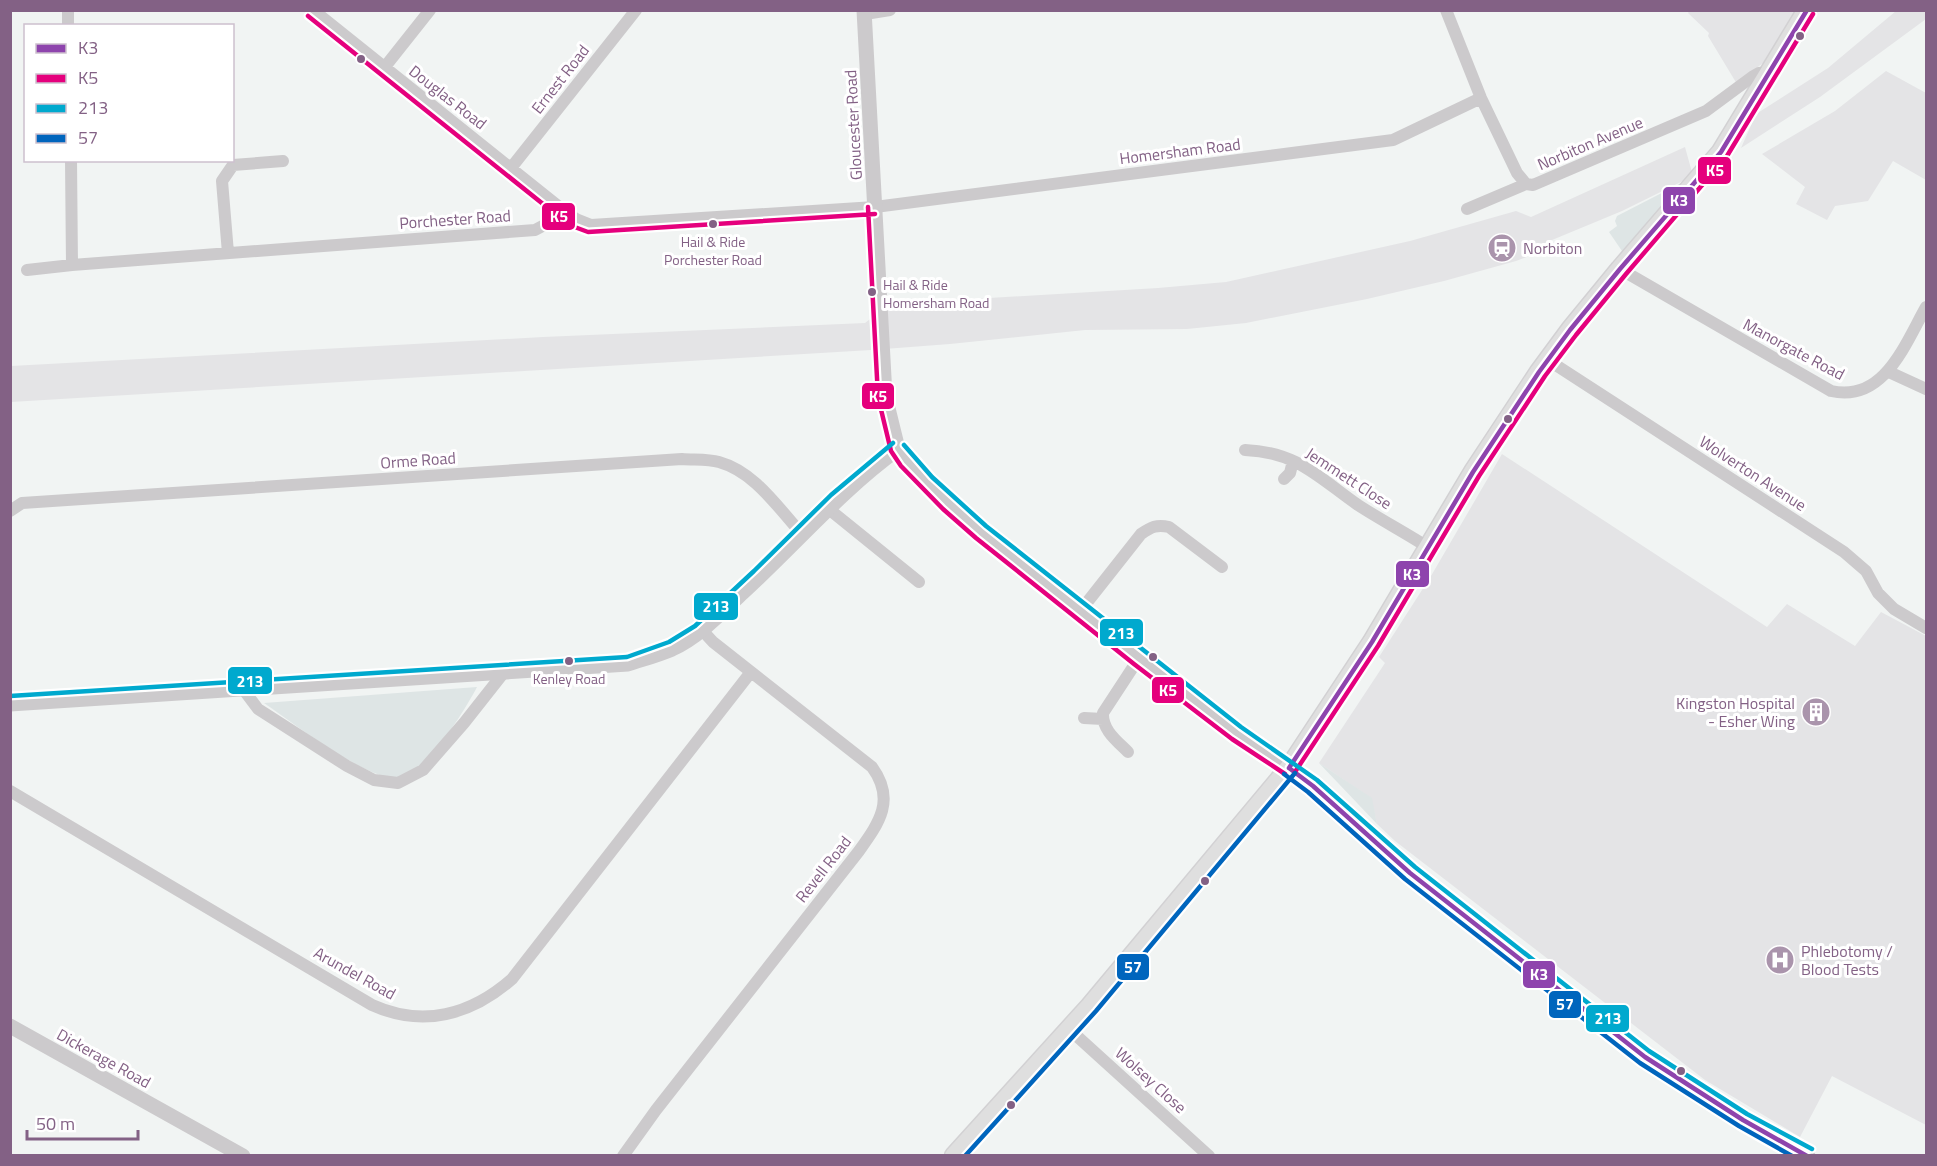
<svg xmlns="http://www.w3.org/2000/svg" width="1937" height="1166" font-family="'Titillium Web',sans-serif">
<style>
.built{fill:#e4e4e6}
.green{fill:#dee5e5}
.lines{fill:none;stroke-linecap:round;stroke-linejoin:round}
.primary-casing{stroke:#d2d1d3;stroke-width:21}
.minor{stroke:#cccacc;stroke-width:12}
.tertiary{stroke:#cccacc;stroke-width:15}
.primary{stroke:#dfdfdf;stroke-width:18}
.bus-1-casing{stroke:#fff;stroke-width:9}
.bus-2-casing{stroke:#fff;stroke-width:9}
.bus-3-casing{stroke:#fff;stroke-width:9}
.bus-4-casing{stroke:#fff;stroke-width:9}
.bus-1{stroke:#8e44ad;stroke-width:4.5}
.bus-2{stroke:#e5007d;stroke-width:4.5}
.bus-3{stroke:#00a9ce;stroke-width:4.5}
.bus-4{stroke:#0065bd;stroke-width:4.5}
.bus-dot{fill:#836185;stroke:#fff;stroke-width:2}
.labels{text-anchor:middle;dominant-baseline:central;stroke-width:6;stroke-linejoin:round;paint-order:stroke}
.bus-label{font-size:14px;fill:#836185;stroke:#fff}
.street-label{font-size:16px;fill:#836185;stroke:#fff}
.poi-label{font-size:16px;fill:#836185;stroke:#fff;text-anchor:start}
.line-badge{stroke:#fff;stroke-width:2}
.badge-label{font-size:16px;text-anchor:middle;font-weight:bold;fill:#fff}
</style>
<rect width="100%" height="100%" fill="#f1f4f3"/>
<path class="built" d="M1690,10L1798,11L1769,58L1737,84L1708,36L1709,33L1688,13Z
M1896,11H1926V19L1820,97L1741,148L1756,114L1828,68Z
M1886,71L1926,93V180L1893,161L1868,201L1835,206L1827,220L1796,204L1805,187L1762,154L1835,111Z
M1685,147L1693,176L1622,211L1540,245L1542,251L1516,261L1444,281L1367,299L1246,323L1187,329L1085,330L950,344L871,350L11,402V366L543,337L865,323L889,304L1158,288L1226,282L1410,241L1516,211L1531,217Z
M1502,454L1767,627L1787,604L1855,646L1881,612L1926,636V1125L1832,1076L1800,1137L1705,1080L1395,841L1377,824L1371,798L1319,763L1385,663L1379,657L1431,576Z"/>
<path class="green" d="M1685,181L1625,250L1622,251L1609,232L1617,226L1615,221L1617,216Z
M477,687C464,712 425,775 396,778C367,780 290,721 264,703Z
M1319,763L1372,798L1377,824Z"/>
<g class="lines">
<g class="primary-casing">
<path id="primary" d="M954,1156L1090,1006L1289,768L1372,642L1473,472L1539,372L1570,330L1620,269L1721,152L1807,10"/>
</g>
<path class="minor" d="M68,10V26
M313,10L563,210L576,219L591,225L875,207L1393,140L1481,98
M1446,10L1481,98L1517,173L1526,184L1533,185L1706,111L1752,77L1759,73L1770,72
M865,14L890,10
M384,68L430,10
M71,160L72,265
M511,168L636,10
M1467,209L1526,184
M228,253L222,181L233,165L283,161
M1620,269L1831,391C1884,403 1905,344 1926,307
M27,270L72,265L535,230L550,222L563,210
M1548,360L1844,552L1866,571L1878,593L1894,609L1926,628
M1889,372L1926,389
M1245,450C1297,452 1318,477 1358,505C1381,520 1406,533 1429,548
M1284,479L1290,473L1293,461
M830,510L919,582
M10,511L22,503L682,459C694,460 708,459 719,462C755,472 778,508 802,534
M1081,610L1141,534C1151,527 1157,524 1169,527L1222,567
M243,689L258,709L347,766L374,780L398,783L423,770L464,723L505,671
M1084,718L1103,719
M1128,752C1117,741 1102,730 1103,713L1139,658
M10,791L372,1005C423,1028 471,1015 512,979L751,672
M1069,1029L1209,1156
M623,1156L656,1110L859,851C879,823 896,800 872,767L713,642L702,630"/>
<path class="tertiary" d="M864,10L885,396L898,449L907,462L948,504L981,532L1237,733L1313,786L1410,873L1645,1057L1743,1120L1808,1156
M10,704L628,664C643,659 658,655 672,649C698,637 719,615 740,595C793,547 840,491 898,449
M10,1026L243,1156"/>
<use href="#primary" class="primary"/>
<g class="bus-1-casing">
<path id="bus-1" d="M1289,768L1372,642L1473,472L1539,372L1570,330L1620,269L1721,152L1807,10
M1289,768L1313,786L1410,873L1645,1057L1743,1120L1807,1156"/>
</g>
<g class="bus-2-casing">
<path id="bus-2" d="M308,16L558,216L572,226L588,232L875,214
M868,207L878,397L891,451L901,466L943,509L976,538L1134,664L1232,739L1285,774
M1295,772L1378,646L1479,476L1545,376L1576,335L1626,274L1727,156L1813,14"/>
</g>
<g class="bus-3-casing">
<path id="bus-3" d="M904,445L932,477L986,526L1241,727L1317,780L1415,867L1649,1051L1747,1114L1812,1149
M10,696L627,657L669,642L695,626L754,571L831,495L893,443"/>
</g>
<g class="bus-4-casing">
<path id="bus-4" d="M1284,774L1308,792L1405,879L1640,1063L1739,1126L1792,1156
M965,1156L1096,1011L1295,773"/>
</g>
<use href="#bus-1" class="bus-1"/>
<use href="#bus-2" class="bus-2"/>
<use href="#bus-3" class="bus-3"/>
<use href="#bus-4" class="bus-4"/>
</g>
<defs>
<g id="station-disc" transform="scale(1.5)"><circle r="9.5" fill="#aa94ac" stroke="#fff"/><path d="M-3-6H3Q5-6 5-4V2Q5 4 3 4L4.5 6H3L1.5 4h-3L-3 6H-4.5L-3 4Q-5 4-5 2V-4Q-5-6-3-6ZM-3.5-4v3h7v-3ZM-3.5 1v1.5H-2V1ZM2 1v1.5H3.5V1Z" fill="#fff"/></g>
<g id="building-disc" transform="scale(1.5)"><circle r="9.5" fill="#aa94ac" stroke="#fff"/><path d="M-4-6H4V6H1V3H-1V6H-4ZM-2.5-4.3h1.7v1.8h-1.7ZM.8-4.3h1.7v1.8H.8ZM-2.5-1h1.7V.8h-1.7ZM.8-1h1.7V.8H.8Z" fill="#fff"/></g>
<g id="hospital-disc" transform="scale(1.5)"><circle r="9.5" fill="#aa94ac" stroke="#fff"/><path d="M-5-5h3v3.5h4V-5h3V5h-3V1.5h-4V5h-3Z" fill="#fff"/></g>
</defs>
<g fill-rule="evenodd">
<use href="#station-disc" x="1502" y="248"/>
<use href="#building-disc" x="1816" y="712"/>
<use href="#hospital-disc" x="1780" y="960"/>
</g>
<g class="bus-dot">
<circle cx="1800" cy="36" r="5"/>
<circle cx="361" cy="59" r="5"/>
<circle cx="713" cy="224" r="5"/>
<circle cx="872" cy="292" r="5"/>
<circle cx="1508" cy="419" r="5"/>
<circle cx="1153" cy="657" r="5"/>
<circle cx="569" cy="661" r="5"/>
<circle cx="1205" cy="881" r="5"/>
<circle cx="1681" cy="1071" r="5"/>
<circle cx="1011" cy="1105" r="5"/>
</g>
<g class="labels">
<g class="bus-label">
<text x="713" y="241">Hail &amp; Ride<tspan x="713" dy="18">Porchester Road</tspan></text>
<text x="883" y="284" text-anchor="start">Hail &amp; Ride<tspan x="883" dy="18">Homersham Road</tspan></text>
<text x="569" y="678">Kenley Road</text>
</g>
<g class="street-label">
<text transform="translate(560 79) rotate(-52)">Ernest Road</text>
<text transform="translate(448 97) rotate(38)">Douglas Road</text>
<text transform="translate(853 125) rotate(-93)">Gloucester Road</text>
<text transform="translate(1590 143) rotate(-23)">Norbiton Avenue</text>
<text transform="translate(1180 151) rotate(-7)">Homersham Road</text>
<text transform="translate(455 219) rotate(-4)">Porchester Road</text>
<text transform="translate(1794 349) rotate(28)">Manorgate Road</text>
<text transform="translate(418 460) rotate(-4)">Orme Road</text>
<text transform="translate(1753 473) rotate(33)">Wolverton Avenue</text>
<text transform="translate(1349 478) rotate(33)">Jemmett Close</text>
<text transform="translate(823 869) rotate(-52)">Revell Road</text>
<text transform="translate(355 973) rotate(29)">Arundel Road</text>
<text transform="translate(104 1058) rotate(29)">Dickerage Road</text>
<text transform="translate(1151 1080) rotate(42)">Wolsey Close</text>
</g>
<g class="poi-label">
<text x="1523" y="248">Norbiton</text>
<text x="1795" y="703" text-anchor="end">Kingston Hospital<tspan x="1795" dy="18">- Esher Wing</tspan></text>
<text x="1801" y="951">Phlebotomy /<tspan x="1801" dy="18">Blood Tests</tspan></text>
</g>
</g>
<g class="line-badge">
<rect x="1697" y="156" width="35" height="29" rx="6" fill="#e5007d"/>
<rect x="1662" y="186" width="34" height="29" rx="6" fill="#8e44ad"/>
<rect x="541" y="202" width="35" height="29" rx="6" fill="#e5007d"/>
<rect x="861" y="382" width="34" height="28" rx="6" fill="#e5007d"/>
<rect x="1395" y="560" width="35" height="28" rx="6" fill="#8e44ad"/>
<rect x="693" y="592" width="46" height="29" rx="6" fill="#00a9ce"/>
<rect x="1099" y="618" width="45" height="29" rx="6" fill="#00a9ce"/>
<rect x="227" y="666" width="46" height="29" rx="6" fill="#00a9ce"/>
<rect x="1151" y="676" width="34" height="28" rx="6" fill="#e5007d"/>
<rect x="1116" y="953" width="34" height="28" rx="6" fill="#0065bd"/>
<rect x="1522" y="960" width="34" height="29" rx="6" fill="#8e44ad"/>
<rect x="1548" y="990" width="34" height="29" rx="6" fill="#0065bd"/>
<rect x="1585" y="1004" width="45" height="29" rx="6" fill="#00a9ce"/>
</g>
<g class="badge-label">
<text x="1715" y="176">K5</text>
<text x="1679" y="206">K3</text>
<text x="559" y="222">K5</text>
<text x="878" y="402">K5</text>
<text x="1412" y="580">K3</text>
<text x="716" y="612">213</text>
<text x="1121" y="639">213</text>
<text x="250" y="687">213</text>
<text x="1168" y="696">K5</text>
<text x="1133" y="973">57</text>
<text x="1539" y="980">K3</text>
<text x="1565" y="1010">57</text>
<text x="1608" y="1024">213</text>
</g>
<rect width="1937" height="1166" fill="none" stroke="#836185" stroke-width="24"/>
<rect x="24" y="24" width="210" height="138" fill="#ffffff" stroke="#cdc0ce" stroke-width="1.5"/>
<rect x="36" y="44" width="30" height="9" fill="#8e44ad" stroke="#cdc0ce" stroke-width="1.5"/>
<text x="78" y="54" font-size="18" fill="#836185">K3</text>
<rect x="36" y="74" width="30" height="9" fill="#e5007d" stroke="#cdc0ce" stroke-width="1.5"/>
<text x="78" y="84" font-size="18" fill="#836185">K5</text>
<rect x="36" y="104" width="30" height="9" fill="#00a9ce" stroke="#cdc0ce" stroke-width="1.5"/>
<text x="78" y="114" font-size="18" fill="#836185">213</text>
<rect x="36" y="134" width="30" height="9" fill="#0065bd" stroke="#cdc0ce" stroke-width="1.5"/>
<text x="78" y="144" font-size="18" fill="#836185">57</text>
<path d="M27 1130v9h111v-9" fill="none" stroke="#836185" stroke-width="3"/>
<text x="36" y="1130" font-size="18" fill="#836185" stroke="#ffffff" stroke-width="4.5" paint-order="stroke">50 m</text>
</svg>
